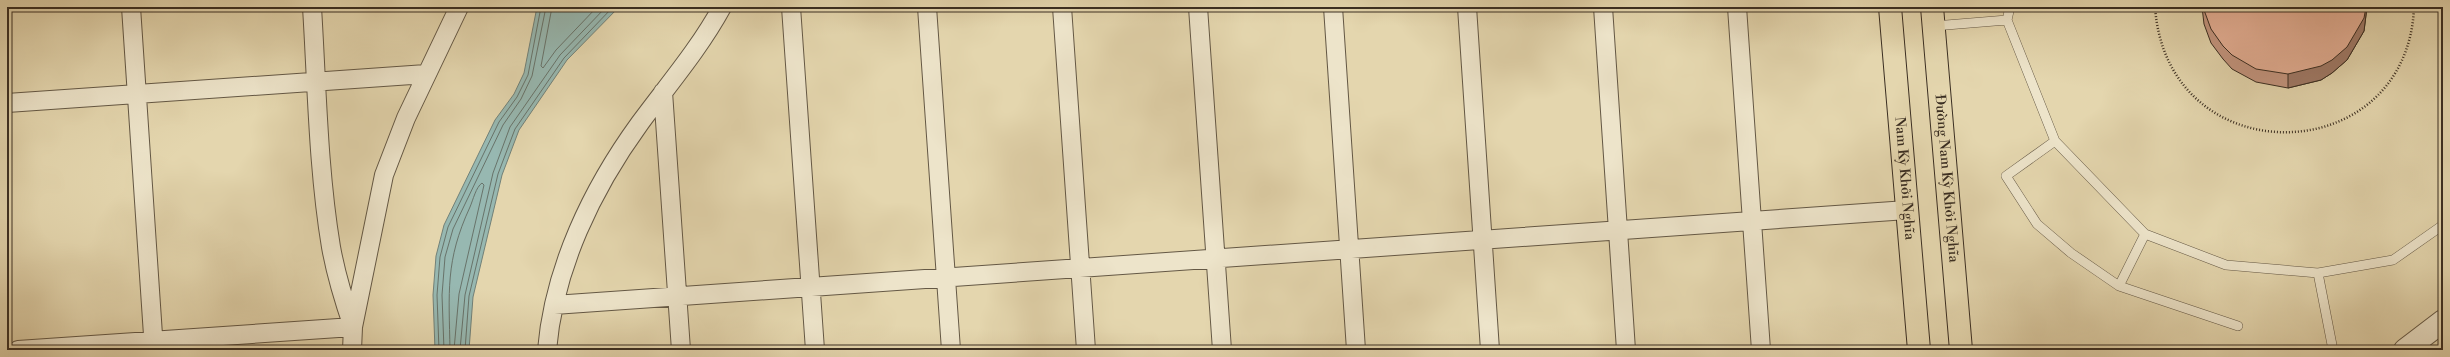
<svg xmlns="http://www.w3.org/2000/svg" width="2450" height="357" font-family="'Libre Bodoni',serif">
<style>
.water{fill:#97b8b1;stroke:#728178}
.lines{fill:none;stroke-linecap:round;stroke-linejoin:round}
.shore{stroke:#68736a;stroke-width:1}
.service-casing{stroke:#645845;stroke-width:10}
.minor-casing{stroke:#645845;stroke-width:20}
.tertiary-casing{stroke:#645845;stroke-width:24}
.primary-casing{stroke:#3a2e22;stroke-width:24}
.path{stroke:#3a2e22;stroke-width:2.5;stroke-dasharray:1 2;stroke-linecap:butt}
.service{stroke:#ede4ca;stroke-width:9}
.minor{stroke:#ede4ca;stroke-width:18}
.tertiary{stroke:#ede4ca;stroke-width:22}
.primary{stroke:#e4d6ae;stroke-width:22}
.wall{fill:#c49680;stroke:#3a2e22}
.shaded-wall{fill:#a07a68;stroke:#3a2e22}
.building{fill:#e4af95;stroke:#3a2e22}
.labels{text-anchor:middle;dominant-baseline:central;stroke-width:3.5;stroke-linejoin:round;paint-order:stroke}
.street-label{font-size:14px;fill:#3a2e22;stroke:#ede4ca}
</style>
<rect width="100%" height="100%" fill="#e4d6ae"/>
<filter id="stains"><feTurbulence type="fractalNoise" baseFrequency=".005" numOctaves="4"/><feColorMatrix values="0 0 0 0 .2 0 0 0 0 .09 0 0 0 0 .02 0 0 0 .5 -.17"/></filter>
<radialGradient id="worn" r=".72"><stop offset=".6" stop-color="#630" stop-opacity="0"/><stop offset="1" stop-color="#630" stop-opacity=".3"/></radialGradient>
<path class="water" d="M537,7H619L567,60L519,130L502,175L473,297L469,350H435L433,295L436,256L444,225L495,120L514,94L524,73Z"/>
<g class="lines">
<path class="shore" d="M552,7L541,66L543,68L556,50L597,7
M439,350L437,295L440,257L448,227L499,122L517,97L528,75L541,7
M444,350L442,295L445,257L453,229L503,125L521,99L532,76L546,7
M450,350C449,292 445,261 470,207C473,200 476,187 482,183L484,185L459,294L454,350
M460,350L465,295L493,173L510,127L560,55L606,7
M465,350L469,296L498,174L515,129L564,58L613,7"/>
<g class="service-casing">
<path id="service" d="M2010,7L2007,20L2055,141L2145,234L2226,265L2318,273L2333,350
M1934,26L2007,20
M2055,141L2006,176L2037,224L2071,253L2119,286
M2145,234L2119,286L2238,326
M2318,273L2393,260L2443,225"/>
</g>
<g class="minor-casing">
<path id="minor" d="M131,7L154,350
M791,7L815,350
M927,7L951,350
M1062,7L1086,350
M1198,7L1222,350
M1333,7L1356,350
M1467,7L1490,350
M1603,7L1626,350
M1737,7L1761,350
M663,92L681,350
M7,103L426,74
M554,305L1907,210
M18,350L353,327C344,301 336,275 331,247C318,169 317,87 312,7
M352,350L353,327L384,175L406,118L459,7
M547,350C554,268 592,189 640,123C668,85 699,49 722,7"/>
</g>
<g class="tertiary-casing">
<path id="tertiary" d="M2405,350L2443,321"/>
</g>
<g class="primary-casing">
<g id="primary">
<path id="s1" d="M1890,7L1919,350"/>
<path id="s2" d="M1932,7L1961,350"/>
</g>
</g>
<path class="path" d="M2155,7C2167,177 2408,171 2414,7"/>
<use href="#service" class="service"/>
<use href="#minor" class="minor"/>
<use href="#tertiary" class="tertiary"/>
<use href="#primary" class="primary"/>
</g>
<path class="wall" d="M2202,7H2367L2364,31L2347,60L2332,73L2321,80L2288,88L2256,82L2232,69L2223,59L2211,43L2204,24Z"/>
<path class="shaded-wall" d="M2366,7H2367L2364,31L2347,60L2332,73L2321,80L2288,88V74Z"/>
<path class="building" d="M2204,7H2366L2364,18L2347,47L2332,60L2321,66L2288,74L2256,69L2232,55L2223,46L2211,29L2204,10Z"/>
<g class="labels">
<g class="street-label">
<text stroke="none"><textPath href="#s1" startOffset="172">Nam Kỳ Khởi Nghĩa</textPath></text>
<text stroke="none"><textPath href="#s2" startOffset="172">Đường Nam Kỳ Khởi Nghĩa</textPath></text>
</g>
</g>
<rect width="2450" height="357" fill="none" stroke="#e4d6ae" stroke-width="24"/>
<rect x="8" y="8" width="2434" height="341" fill="none" stroke="#3a2e22" stroke-width="2"/>
<rect x="12" y="12" width="2426" height="333" fill="none" stroke="#3a2e22"/>
<rect width="100%" height="100%" filter="url(#stains)"/>
<rect width="100%" height="100%" fill="url(#worn)"/>
</svg>
